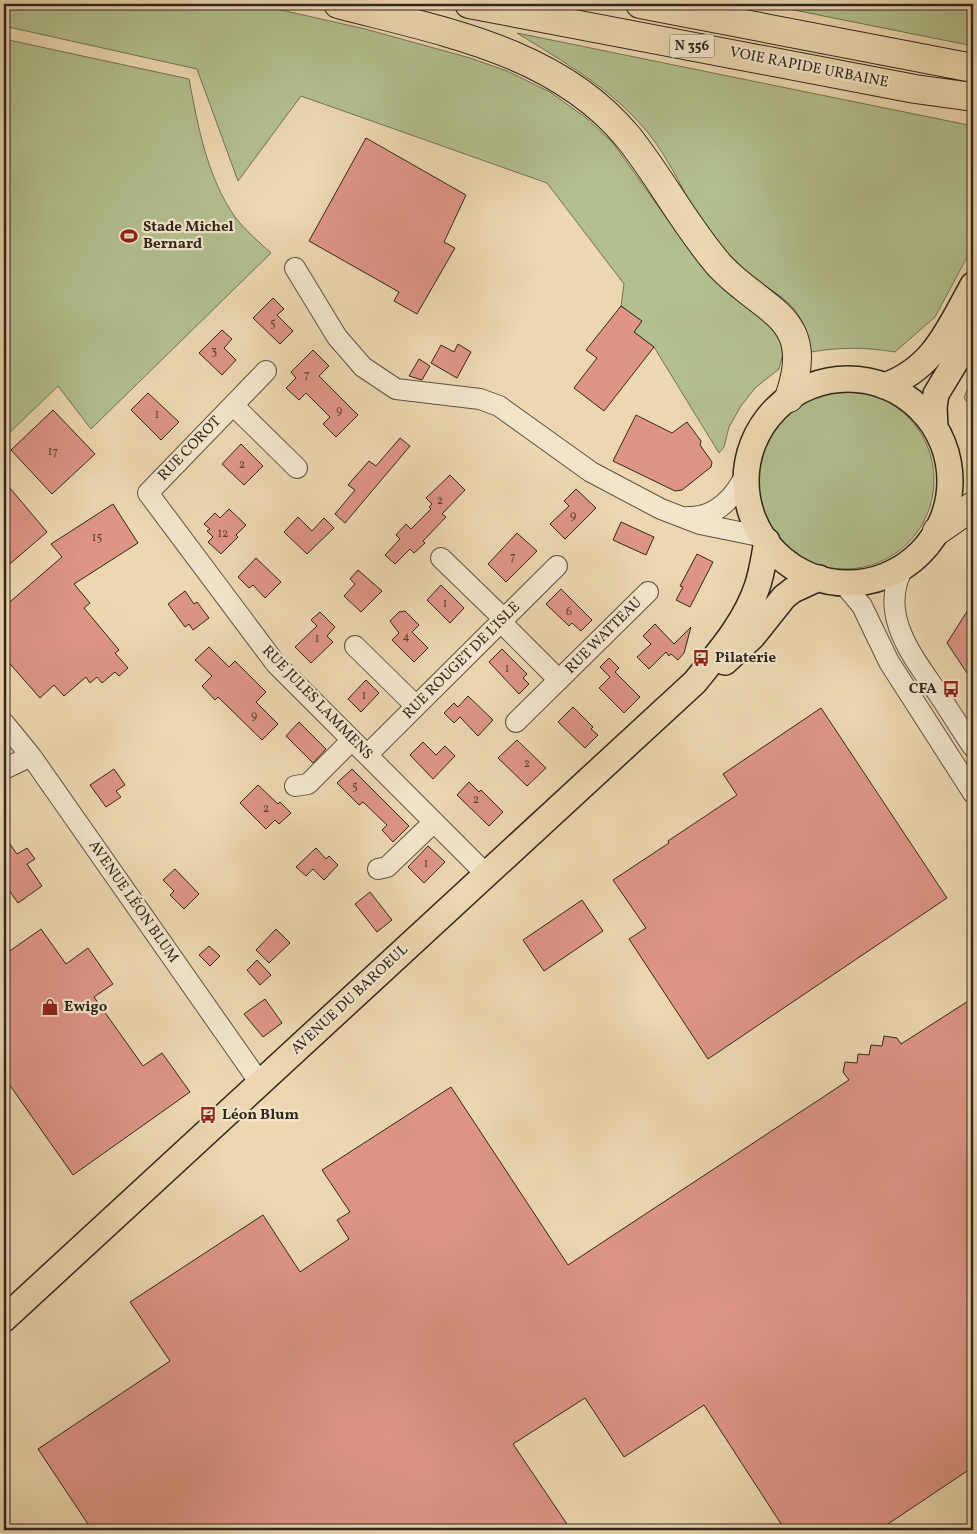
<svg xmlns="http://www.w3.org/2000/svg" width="977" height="1534" font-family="Vollkorn,serif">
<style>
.green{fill:#b3bf8e;stroke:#727355}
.building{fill:#de9586;stroke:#30271c}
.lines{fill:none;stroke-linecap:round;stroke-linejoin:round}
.minor-casing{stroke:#5f5341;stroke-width:22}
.major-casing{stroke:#30271c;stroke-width:28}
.highway-casing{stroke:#30271c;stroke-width:30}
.minor{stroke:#f3e5cc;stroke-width:20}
.major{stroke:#ecd7b0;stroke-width:25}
.highway{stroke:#ecd7b0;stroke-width:28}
.labels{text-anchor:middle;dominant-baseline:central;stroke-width:4.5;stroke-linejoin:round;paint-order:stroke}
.number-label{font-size:12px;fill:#5c4236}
.shield{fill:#f3e5cc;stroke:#6a6051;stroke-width:1}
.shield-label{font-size:14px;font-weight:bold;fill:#30271c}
.street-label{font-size:15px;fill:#30271c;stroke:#f3e5cc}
.poi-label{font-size:15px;font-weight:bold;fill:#30271c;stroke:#f3e5cc;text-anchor:start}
</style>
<rect width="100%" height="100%" fill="#ecd7b0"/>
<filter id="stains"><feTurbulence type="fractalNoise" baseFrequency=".004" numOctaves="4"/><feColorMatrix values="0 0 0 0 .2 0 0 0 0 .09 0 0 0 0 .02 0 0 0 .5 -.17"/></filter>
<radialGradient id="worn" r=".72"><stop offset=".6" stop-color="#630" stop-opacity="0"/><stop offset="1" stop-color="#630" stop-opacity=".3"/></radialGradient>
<path class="green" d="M4,4H255L365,29L470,58L507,71L550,92L585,117L613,143L678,234L766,313L785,346L779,369L755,388L741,406L729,427L724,447L719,453L654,347L634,332L641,321L621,306L624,284L547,183L301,96L238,181L197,69L4,26Z
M764,4H973V46Z
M517,33L973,126V246L935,317L895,352C866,347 840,347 811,352C807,338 804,322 795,310C780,291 751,281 734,265C694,227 680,169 644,128C609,87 562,61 517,33Z
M4,39L189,79C198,126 207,177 235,217C245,230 259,242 271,253L91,429L58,386L4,438Z
M973,374V420L971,407L964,398Z
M756 480a89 89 0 1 1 178 0a89 89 0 1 1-178 0Z"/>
<path class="building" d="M366,138L466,195L444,242L455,248L417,314L394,301L399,292L309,241Z
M273,298L284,309L277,315L293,331L280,344L253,318Z
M621,306L642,321L634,332L654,347L604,411L574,388L597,358L586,350Z
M222,330L232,339L224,348L236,360L222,375L199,353Z
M458,344L471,352L457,378L431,363L441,345L454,352Z
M313,350L329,366L319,376L358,415L336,437L323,424L330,417L306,393L299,400L286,388L296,378L291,372Z
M419,359L430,366L422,380L409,376Z
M148,393L179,422L161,440L131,410Z
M53,410L95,454L52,494L11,450Z
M636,415L672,433L687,422L701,441L700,445L712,462L711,467L682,490L675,491L613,461Z
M400,438L410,446L345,523L335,514L355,490L348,485L369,461L376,466Z
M241,444L263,466L244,485L222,464Z
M450,475L465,490L442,514L446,517L423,541L425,543L414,553L410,549L395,564L385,555L400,539L396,535L406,524L411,529L431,509L429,507L432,504L426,498Z
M4,481L47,532L4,569Z
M576,489L596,508L565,539L550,524L569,506L564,501Z
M113,504L138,543L74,584L90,603L84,608L119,650L115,653L128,668L119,676L115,672L102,683L97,677L90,683L86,677L64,696L54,685L40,698L4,657V607L62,557L51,544Z
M229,509L246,525L236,535L238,537L221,554L208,542L213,537L207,531L210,529L204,524L215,513L220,518Z
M298,517L312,531L324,518L334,528L307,554L284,532Z
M621,522L654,537L646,555L613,540Z
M517,533L537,551L506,582L488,564Z
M697,554L713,562L690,607L676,600L683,587L680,586Z
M256,558L281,582L265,598L253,585L249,588L238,577Z
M358,570L382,591L361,612L344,596L355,584L350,579Z
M441,585L464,608L450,623L427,600Z
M561,589L592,620L581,631L572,623L569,626L546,604Z
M185,591L194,604L197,602L209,618L193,630L189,624L185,627L168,604Z
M973,602V682L947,643Z
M405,611L419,625L412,632L428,648L414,662L392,640L399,633L390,621L399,612Z
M320,612L335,627L327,636L333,642L311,663L295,647L317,626L311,620Z
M655,624L674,644L691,627L684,653L678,660L671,654L669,656L666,652L649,669L637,657L651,644L643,636Z
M209,647L229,667L235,661L266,692L256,702L278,724L262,740L218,697L215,700L202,686L212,676L195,660Z
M502,649L527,674L523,678L529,684L519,694L489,662Z
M609,658L619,668L615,672L640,697L624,713L599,688L610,677L600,667Z
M366,680L379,693L361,712L348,699Z
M468,696L493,720L478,736L460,717L454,723L444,713L454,703L458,707Z
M573,707L593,727L591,729L598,735L585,748L558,722Z
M821,708L947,898L708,1059L629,939L646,928L613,880L669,843L668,841L737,795L723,774Z
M299,722L326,749L313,763L286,736Z
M517,740L546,768L527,786L498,758Z
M423,742L436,755L445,746L455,756L433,779L410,755Z
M114,769L125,785L116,791L121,797L106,807L90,785Z
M352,769L409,826L393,842L382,830L387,825L363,802L359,805L337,783Z
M469,782L479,792L481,790L503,812L489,826L457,795Z
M258,785L278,804L280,802L291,813L279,824L275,820L266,829L240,803Z
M4,836L17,854L27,848L35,859L27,864L42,886L18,903L4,883Z
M428,846L445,862L424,883L408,867Z
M316,848L326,859L329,856L338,865L324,880L313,869L306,876L296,867Z
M175,869L199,894L184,909L170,895L174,891L163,880Z
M370,892L392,920L377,932L355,904Z
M582,900L603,931L544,971L523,940Z
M41,929L66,964L88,948L113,984L94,997L143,1066L162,1053L190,1092L73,1175L4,1077V955Z
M276,929L290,943L269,963L256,950Z
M209,946L220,956L210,966L199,955Z
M257,960L271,975L260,985L247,970Z
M973,998V1467L879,1530H785L704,1405L624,1457L585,1398L513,1444L571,1530H92L38,1449L170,1361L130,1302L263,1215L300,1272L349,1239L337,1220L350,1212L322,1170L451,1087L568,1265L849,1080L843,1072L845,1062L857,1063L858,1054L869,1055L871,1045L882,1046L884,1036L897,1038L901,1044Z
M265,999L282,1023L263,1037L244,1014Z"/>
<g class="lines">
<g class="minor-casing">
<path id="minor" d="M295,268L337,337L363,367L396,389L480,399L499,406L591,472L661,509L700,524L764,537
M266,371L148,493L276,664L486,874
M233,405L297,468
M688,517C716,519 736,495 747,472
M441,558L504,619
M905,565C877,610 910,653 935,689C948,708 960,728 973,747
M843,583L862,606L889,662L973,793
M501,622L559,680
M355,646L416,706
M516,722L648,592
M4,723L31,756L260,1083
M367,755L557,566
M4,769L31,756
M295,786L308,784L352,740
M378,869L387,867L434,822"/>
</g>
<g class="major-casing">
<path id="major" d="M746 481a102 102 0 1 1 204 0a102 102 0 1 1-204 0Z
M884,386C934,369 949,328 973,285
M935,427L934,407L936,394L973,333
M725,662L753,636L784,597L793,590L819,578
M4,1319L695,682C719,652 745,623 757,587C762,573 764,557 767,541"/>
</g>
<g class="highway-casing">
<path id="highway" d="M338,4C440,31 556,50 628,137C661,178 685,226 720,266C764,313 818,316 789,398
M469,4L915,89L973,97
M640,4L973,68
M937,531L973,506"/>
</g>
<use href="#minor" class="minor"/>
<use href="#major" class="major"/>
<use href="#highway" class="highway"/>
</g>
<defs>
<g id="stadium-bare" transform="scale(1.35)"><path d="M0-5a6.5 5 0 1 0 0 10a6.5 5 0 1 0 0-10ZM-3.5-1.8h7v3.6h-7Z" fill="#8f2418" stroke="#f3e5cc" stroke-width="2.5" paint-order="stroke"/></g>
<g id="bus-bare" transform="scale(1.35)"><path d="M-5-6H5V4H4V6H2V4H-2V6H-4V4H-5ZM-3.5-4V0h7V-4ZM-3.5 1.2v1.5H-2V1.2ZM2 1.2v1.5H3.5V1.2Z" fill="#8f2418" stroke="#f3e5cc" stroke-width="2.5" paint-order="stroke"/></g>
<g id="shop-bare" transform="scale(1.35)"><path d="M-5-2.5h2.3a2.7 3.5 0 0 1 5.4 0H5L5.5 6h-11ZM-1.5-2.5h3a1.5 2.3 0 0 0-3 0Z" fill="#8f2418" stroke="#f3e5cc" stroke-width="2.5" paint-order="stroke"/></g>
</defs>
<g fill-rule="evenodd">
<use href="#stadium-bare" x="129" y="236"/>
<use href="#bus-bare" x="701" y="658"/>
<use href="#bus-bare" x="951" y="689"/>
<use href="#shop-bare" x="50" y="1007"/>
<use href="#bus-bare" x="208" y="1115"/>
</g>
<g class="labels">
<g class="number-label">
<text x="273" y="324">5</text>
<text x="214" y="352">3</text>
<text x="307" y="375">7</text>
<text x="339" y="411">9</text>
<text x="157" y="415">1</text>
<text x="53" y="452">17</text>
<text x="242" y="465">2</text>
<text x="440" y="501">2</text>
<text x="573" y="516">9</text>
<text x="223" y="534">12</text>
<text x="97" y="538">15</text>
<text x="513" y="557">7</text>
<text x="445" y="604">1</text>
<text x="569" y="612">6</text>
<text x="406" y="637">4</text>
<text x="317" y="639">1</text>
<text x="507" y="669">1</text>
<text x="364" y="696">1</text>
<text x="254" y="716">9</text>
<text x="527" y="764">2</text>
<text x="355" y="787">5</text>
<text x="476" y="800">2</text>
<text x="266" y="809">2</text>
<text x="426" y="864">1</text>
</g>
<rect class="shield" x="669.5" y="34.5" width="45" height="23" rx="4"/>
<g class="shield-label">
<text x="692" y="46">N 356</text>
</g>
<g class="street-label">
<text transform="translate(809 68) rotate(11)">VOIE RAPIDE URBAINE</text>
<text transform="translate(190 449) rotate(-46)">RUE COROT</text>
<text transform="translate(604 636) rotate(-45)">RUE WATTEAU</text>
<text transform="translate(462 661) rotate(-45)">RUE ROUGET DE L'ISLE</text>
<text transform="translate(317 703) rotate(46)">RUE JULES LAMMENS</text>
<text transform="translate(133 902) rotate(55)">AVENUE LÉON BLUM</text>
<text transform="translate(350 1000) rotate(-43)">AVENUE DU BAROEUL</text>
</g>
<g class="poi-label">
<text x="143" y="227">Stade Michel<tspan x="143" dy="17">Bernard</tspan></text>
<text x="715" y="658">Pilaterie</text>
<text x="937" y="689" text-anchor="end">CFA</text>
<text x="64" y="1007">Ewigo</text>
<text x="222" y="1115">Léon Blum</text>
</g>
</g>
<rect width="977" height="1534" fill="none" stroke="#ecd7b0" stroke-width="20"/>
<rect x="5" y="5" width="967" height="1524" fill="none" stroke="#30271c" stroke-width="2.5"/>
<rect x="10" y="10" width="957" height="1514" fill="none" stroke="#30271c"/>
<rect width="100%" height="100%" filter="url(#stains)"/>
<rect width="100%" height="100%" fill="url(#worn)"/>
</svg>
